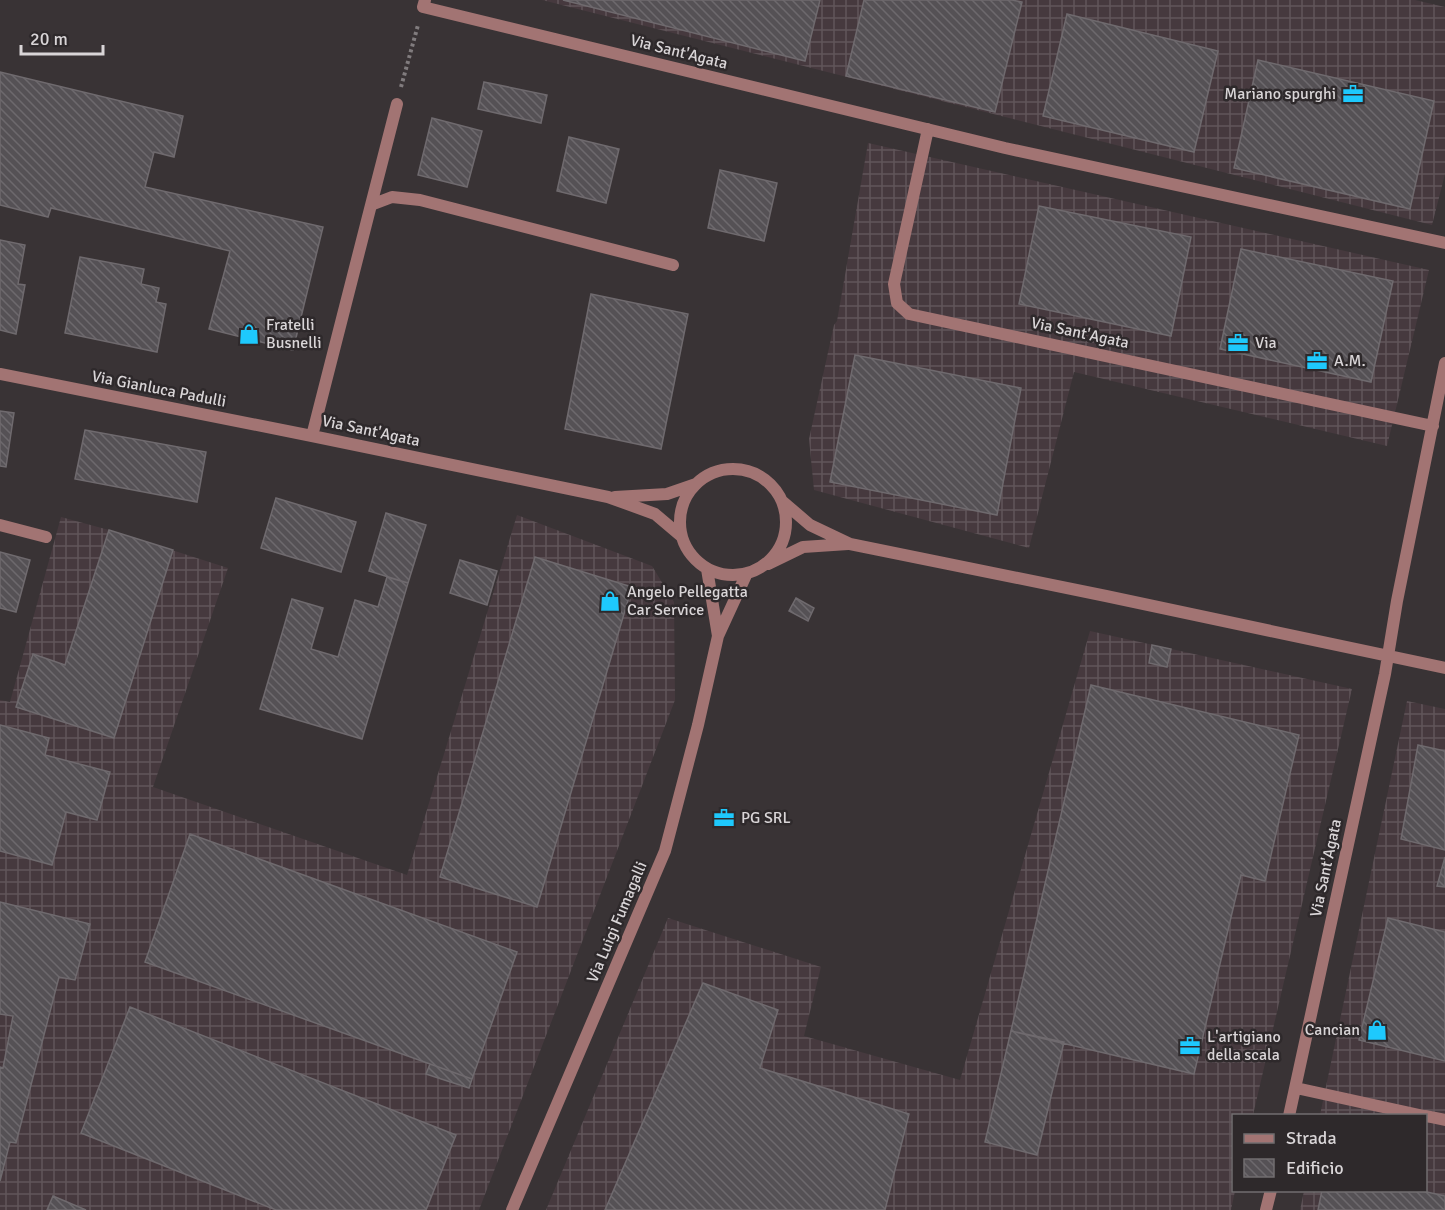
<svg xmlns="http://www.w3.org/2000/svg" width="1445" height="1210" font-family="Signika,sans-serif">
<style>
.industrial{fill:url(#industrial-grid)}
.building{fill:url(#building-back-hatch);stroke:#6f6a6e;stroke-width:1.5}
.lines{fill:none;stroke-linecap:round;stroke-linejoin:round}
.path{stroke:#817c7e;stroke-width:4;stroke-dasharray:3 3;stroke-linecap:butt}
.street{stroke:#a27473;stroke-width:12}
.labels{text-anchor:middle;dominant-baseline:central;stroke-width:5;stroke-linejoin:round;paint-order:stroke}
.street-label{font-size:16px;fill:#d9d5d7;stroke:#2e292b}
.poi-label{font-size:16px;fill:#d9d5d7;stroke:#2e292b;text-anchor:start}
</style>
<defs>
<pattern id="industrial-grid" width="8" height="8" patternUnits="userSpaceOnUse" patternTransform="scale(1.5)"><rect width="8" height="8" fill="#46393e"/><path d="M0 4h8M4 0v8" fill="none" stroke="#605559"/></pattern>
<pattern id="building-back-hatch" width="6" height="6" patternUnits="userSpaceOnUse" patternTransform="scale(1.5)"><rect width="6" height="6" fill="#555155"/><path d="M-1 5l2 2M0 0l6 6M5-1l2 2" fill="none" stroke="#6d696d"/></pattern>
</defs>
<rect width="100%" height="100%" fill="#393335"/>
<path class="industrial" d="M542,0H1415L1445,7V174L1432,225Z
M868,143L1429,270L1387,446L1074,372L1029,548L814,490L809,439L834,325L837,321Z
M517,515L652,566L674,602L675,700L479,1210H0V700L10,702L61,517L109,530L228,568L153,787L407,875Z
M1090,631L1352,689L1253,1115L1234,1116V1190L1235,1191L1231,1210H546L668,918L821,967L804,1036L960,1080Z
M1407,701L1445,709V1210H1300L1304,1191L1426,1190V1116L1320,1115Z"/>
<path class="building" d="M563,0H820L805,61Z
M864,0H1012L1022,2L995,112L846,76Z
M1067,14L1218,51L1194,152L1043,116Z
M1258,60L1434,101L1410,209L1234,168Z
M0,72L183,116L174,157L154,152L145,187L323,227L293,350L209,329L230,251L51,208L48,217L0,205Z
M484,82L547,95L541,123L478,109Z
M432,118L482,131L467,187L418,175Z
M569,137L619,149L606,203L557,191Z
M720,170L777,183L764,241L708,228Z
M1039,206L1191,237L1171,336L1019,304Z
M0,240L25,245L18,284L25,285L16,334L0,330Z
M1241,249L1393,281L1371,382L1220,349Z
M80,257L144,269L141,284L159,288L156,302L166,304L157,352L65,333Z
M591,294L688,314L661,449L565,429Z
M855,355L1021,388L997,515L830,482Z
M0,411L14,413L6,467L0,466Z
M85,430L206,452L197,502L75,479Z
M276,498L356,522L341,572L261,548Z
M386,513L426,525L408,583L369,571Z
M109,530L173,550L114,738L16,707L33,654L65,665Z
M0,552L30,560L16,612L0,608Z
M535,557L632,587L537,907L440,877Z
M460,560L497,571L487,605L450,593Z
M387,577L408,583L362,739L260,709L292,599L323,608L311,649L338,657L355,600L378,607Z
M796,598L814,608L808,621L789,611Z
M1152,645L1171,649L1167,667L1149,663Z
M1091,685L1299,735L1265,881L1241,875L1194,1074L1011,1031Z
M0,725L49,738L45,755L110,772L97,820L66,812L52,865L0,851Z
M1418,745L1445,751V850L1401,839Z
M190,834L517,952L472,1079L145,962Z
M1445,857V887L1437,886Z
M0,902L90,924L75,980L59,977L16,1143L10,1142L0,1181V1067L3,1068L13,1016L0,1014Z
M1388,918L1445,932V1061L1359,1040Z
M703,983L778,1010L760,1068L909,1114L885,1210H605Z
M130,1007L456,1135L426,1210H276L81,1133Z
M1011,1031L1064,1042L1037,1155L985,1142Z
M430,1064L472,1079L469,1088L426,1074Z
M1322,1190H1418L1445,1196V1210H1318Z
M53,1196L86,1210H47Z"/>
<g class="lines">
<path class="path" d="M401,87L418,25"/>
<path class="street" d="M425,0L423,7L1005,148L1445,243
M928,129L894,284L897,303L909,314L1433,426
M371,205L397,104
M0,374L312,436L608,497L655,514L681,536
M312,436L371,205L392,197L420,200L673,265
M680 522a53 53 0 1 1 106 0a53 53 0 1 1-106 0Z
M615,497L667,494L696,484
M782,501L810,525L850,544L1106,596L1445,668
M0,525L46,537
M768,564L803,547L848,544
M707,569L718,636
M1296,1088L1424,1116
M1289,1116L1385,674L1397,601L1445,363
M1426,1116L1445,1120
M512,1210L665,851L698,725L718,636L747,573
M1266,1210L1271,1190"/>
</g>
<defs>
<g id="office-bare" transform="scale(1.62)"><path d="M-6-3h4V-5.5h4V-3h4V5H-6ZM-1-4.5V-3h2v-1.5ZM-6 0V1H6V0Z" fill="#1ec9fd" stroke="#2e292b" stroke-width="2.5" paint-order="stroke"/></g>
<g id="shop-bare" transform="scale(1.62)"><path d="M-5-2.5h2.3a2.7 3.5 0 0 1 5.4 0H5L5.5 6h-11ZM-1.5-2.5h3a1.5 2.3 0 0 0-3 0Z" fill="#1ec9fd" stroke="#2e292b" stroke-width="2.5" paint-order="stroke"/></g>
</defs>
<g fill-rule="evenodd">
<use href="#office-bare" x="1353" y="94"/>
<use href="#shop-bare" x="249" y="334"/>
<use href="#office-bare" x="1238" y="343"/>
<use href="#office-bare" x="1317" y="361"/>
<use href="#shop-bare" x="610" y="601"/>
<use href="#office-bare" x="724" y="818"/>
<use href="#shop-bare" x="1377" y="1030"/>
<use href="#office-bare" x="1190" y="1046"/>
</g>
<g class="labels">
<g class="street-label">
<text transform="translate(679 52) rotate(14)">Via Sant'Agata</text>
<text transform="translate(1080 333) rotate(12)">Via Sant'Agata</text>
<text transform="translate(159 389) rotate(11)">Via Gianluca Padulli</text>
<text transform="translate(371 431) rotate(12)">Via Sant'Agata</text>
<text transform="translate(1326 868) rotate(-78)">Via Sant'Agata</text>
<text transform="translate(617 922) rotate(-67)">Via Luigi Fumagalli</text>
</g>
<g class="poi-label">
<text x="1336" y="94" text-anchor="end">Mariano spurghi</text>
<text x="266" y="325">Fratelli<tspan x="266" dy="18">Busnelli</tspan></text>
<text x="1255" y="343">Via</text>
<text x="1334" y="361">A.M.</text>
<text x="627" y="592">Angelo Pellegatta<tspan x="627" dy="18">Car Service</tspan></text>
<text x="741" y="818">PG SRL</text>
<text x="1360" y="1030" text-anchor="end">Cancian</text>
<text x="1207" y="1037">L'artigiano<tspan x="1207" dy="18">della scala</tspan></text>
</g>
</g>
<rect x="1232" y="1114" width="195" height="78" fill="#2e292b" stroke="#726e70" stroke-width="1.5"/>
<rect x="1244" y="1134" width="30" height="9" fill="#a27473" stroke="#726e70" stroke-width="1.5"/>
<text x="1286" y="1144" font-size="18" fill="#d9d5d7">Strada</text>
<rect x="1244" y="1159" width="30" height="18" fill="url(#building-back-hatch)" stroke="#726e70" stroke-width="1.5"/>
<text x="1286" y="1174" font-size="18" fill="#d9d5d7">Edificio</text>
<path d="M21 45v9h82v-9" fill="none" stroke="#d9d5d7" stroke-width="3"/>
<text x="30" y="45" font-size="18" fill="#d9d5d7" stroke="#2e292b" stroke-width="4.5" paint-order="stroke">20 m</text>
</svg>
